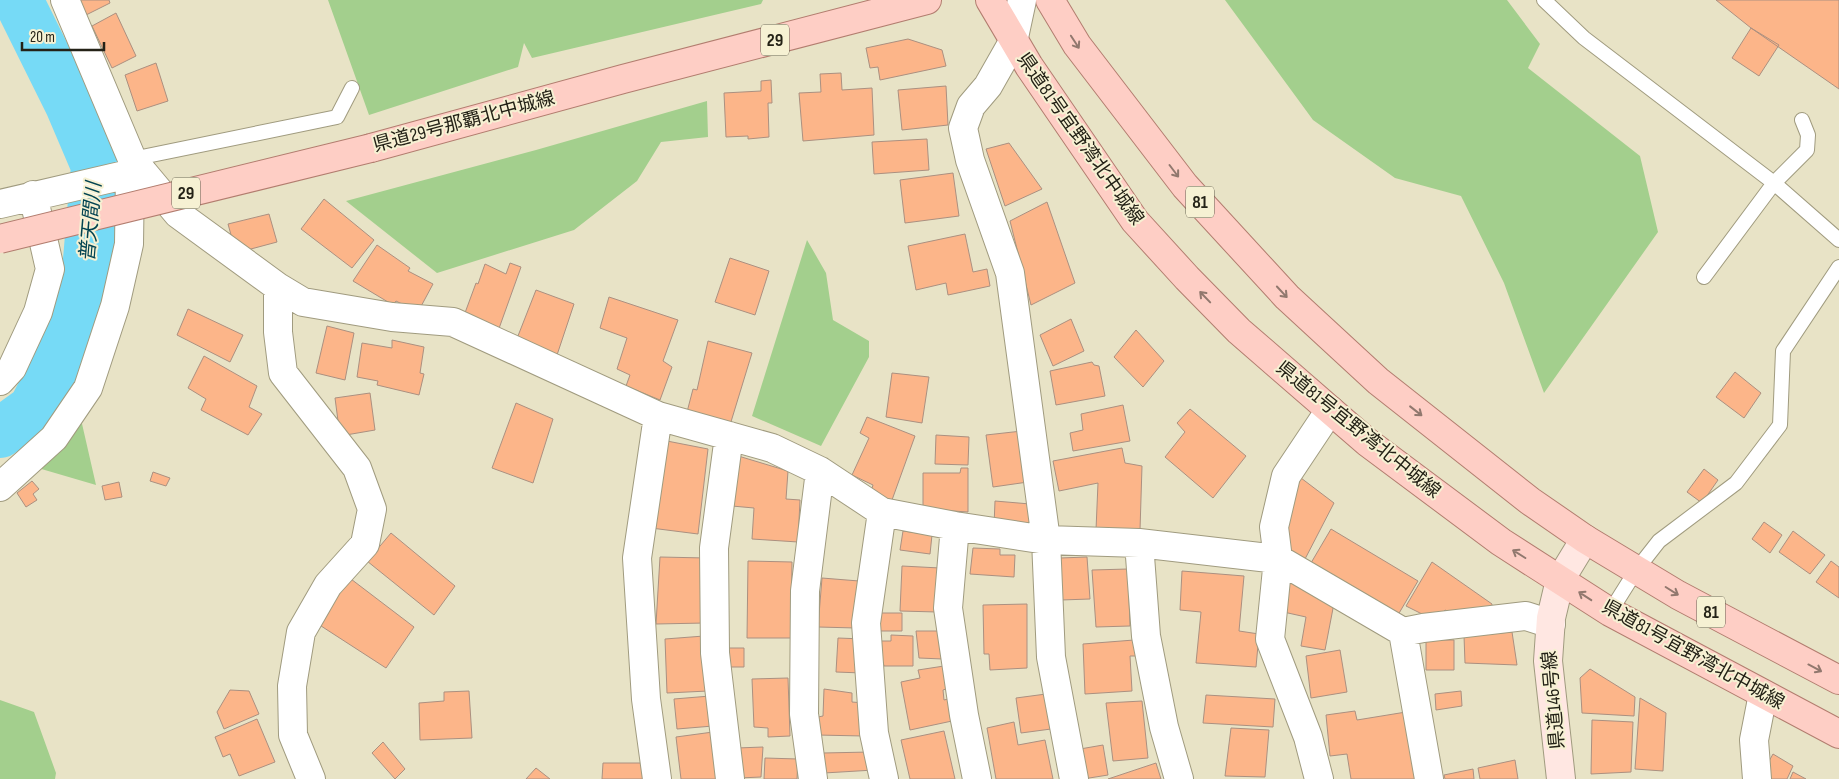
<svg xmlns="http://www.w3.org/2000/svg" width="1839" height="779" font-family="'Sofia Sans Condensed','Noto Sans JP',sans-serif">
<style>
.green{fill:#a3cf8d}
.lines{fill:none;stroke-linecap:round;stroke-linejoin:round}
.river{stroke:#76daf6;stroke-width:50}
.building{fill:#fcb589;stroke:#ab9080}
.lane-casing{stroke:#a09b7f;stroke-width:16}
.street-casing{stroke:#a09b7f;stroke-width:30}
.secondary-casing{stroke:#a09b7f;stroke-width:30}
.primary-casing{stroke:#b27d6f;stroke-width:30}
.lane{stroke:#fff;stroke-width:14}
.street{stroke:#fff;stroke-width:28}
.secondary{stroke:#ffe7e2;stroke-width:28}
.primary{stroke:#fecec5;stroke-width:28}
.primary-bridge-casing{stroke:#b27d6f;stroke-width:30;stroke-linecap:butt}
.primary-bridge{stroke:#fecec5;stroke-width:28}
.oneway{stroke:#91786e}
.labels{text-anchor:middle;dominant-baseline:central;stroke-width:4;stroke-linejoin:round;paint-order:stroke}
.shield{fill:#f6f1d3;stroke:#63604f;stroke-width:1}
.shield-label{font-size:18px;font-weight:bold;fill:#242217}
.street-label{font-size:19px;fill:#242217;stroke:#f6f1d3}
.water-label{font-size:20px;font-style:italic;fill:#024351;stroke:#f6f1d3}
</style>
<rect width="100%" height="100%" fill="#e8e3c6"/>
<path class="green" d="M328,0H763L761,4L532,58L524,43L518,67L369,115Z
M1225,0H1507L1540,44L1528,68L1640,156L1658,232L1544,393L1504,283L1461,196L1395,178L1313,120Z
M707,101L708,137L661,142L637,181L574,230L437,273L346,201L536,150Z
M807,240L826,273L833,320L869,341V357L821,446L752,416Z
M80,415L96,485L38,468Z
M0,700L34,712L56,773L55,779H0Z"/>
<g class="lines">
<path class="river" d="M0,433L33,409L63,352L86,283L96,166L70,105L18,0"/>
</g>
<path class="building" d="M79,0H109L110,3L86,15Z
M1716,0H1839V89L1751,28Z
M116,13L136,56L112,68L92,26Z
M1751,28L1779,45L1759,76L1732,58Z
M908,39L942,50L946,66L880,80L878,67L870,68L866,48Z
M156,63L168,101L137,111L125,75Z
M841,73L842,90L872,88L874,135L803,141L799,93L821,92L820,74Z
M771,80L772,103H768L769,137L748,139V136L726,137L724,93L761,91V81Z
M946,86L948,125L902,130L898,90Z
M927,139L929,170L874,174L872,142Z
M1009,143L1042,189L1005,206L986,149Z
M953,173L959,216L905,223L900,180Z
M324,199L374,240L352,268L301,229Z
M1047,202L1075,283L1031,305L1010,221Z
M269,214L277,242L236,253L228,224Z
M965,234L973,272L987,269L990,286L948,295L946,283L916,290L908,246Z
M377,245L410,268L408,271L433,284L418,312L396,301L393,305L353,281Z
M730,258L769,271L755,315L715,302Z
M510,263L521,267L497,334L462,321L476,283L478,284L485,264L506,274Z
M536,290L574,304L557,355L516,341Z
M609,297L678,320L663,361L672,367L660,400L626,386L630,375L617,369L627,338L600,328Z
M188,309L243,335L230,362L177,335Z
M1071,319L1084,351L1053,366L1040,335Z
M327,326L354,333L345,380L316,373Z
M1136,330L1164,361L1143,387L1114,357Z
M392,340L424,347L420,373L424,374L419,395L377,385L378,381L357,377L362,343L392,348Z
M708,341L752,353L730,425L687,412L693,389L697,390Z
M204,356L257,386L249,407L262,414L248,435L201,410L206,399L188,388Z
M1092,362L1094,365L1099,366L1105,396L1056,405L1050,371Z
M1735,372L1761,393L1744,418L1716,397Z
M892,373L929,377L922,423L886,417Z
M370,393L375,430L340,436L335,398Z
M516,403L553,419L533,483L492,468Z
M1123,405L1130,441L1073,451L1070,433L1083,430L1081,414Z
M1190,409L1246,456L1213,498L1165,457L1185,432L1177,423Z
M867,417L915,436L892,500L870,495L873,485L852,475L869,438L860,433Z
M1022,431L1028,482L993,487L986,435Z
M936,435L969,437L968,465L935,464Z
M667,441L708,449L698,534L651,528Z
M1122,448L1125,463L1142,466L1140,530H1096L1098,483L1059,491L1053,461Z
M735,455L788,471L786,499L800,500L798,542L752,539L754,508L732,506Z
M961,468H968V512L923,509V473H960Z
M1704,469L1718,480L1702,503L1687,492Z
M153,472L170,478L166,486L150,481Z
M1301,478L1334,503L1304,561L1286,547L1287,501Z
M32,481L39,489L33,494L37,500L26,507L17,493Z
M119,482L122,497L105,500L102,486Z
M995,501L1030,504V531L994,526Z
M1764,522L1782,535L1770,553L1752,539Z
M1331,529L1418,581L1395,620L1308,568Z
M903,531L932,535L930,554L900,550Z
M1793,531L1825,555L1810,574L1779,552Z
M391,533L455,586L434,615L362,557L375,552Z
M973,548L1000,549V555H1015L1014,577L970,574Z
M660,557L706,558L705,623L656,624Z
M1087,557L1090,599L1061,600L1060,558Z
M748,561L792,562L791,638H747Z
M1831,561L1839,567V598L1816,582Z
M1432,562L1492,604L1491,613L1467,620L1445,610L1436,621L1406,606Z
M902,566L940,568L937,612L900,611Z
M1128,569L1130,626L1096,627L1092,570Z
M1182,571L1244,576L1239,631L1259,634L1256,667L1196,663L1201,612L1180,610Z
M347,576L414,627L386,668L318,624Z
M822,578L859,581L856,628L818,627Z
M1285,579L1335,598L1325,650L1301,646L1306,617L1279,611Z
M1027,604V668L990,670L989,654H984L983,605Z
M881,613H902V631H880Z
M916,631H940L943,659L919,658Z
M1512,632L1517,665L1465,663L1464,636Z
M891,635L913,636V666H884L883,662L881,661L880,641H891Z
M704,636L708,691L667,693L665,639Z
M838,638L863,639L862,673L836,672Z
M1134,640L1136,656H1130L1132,691L1085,694L1083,644Z
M1426,640H1454V670H1426Z
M728,648H744V667H727Z
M1340,650L1347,692L1311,698L1306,656Z
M944,666L949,688L943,690L944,700L948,699L952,721L910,730L901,682L920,678L918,670Z
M1590,669L1635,697L1634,716L1582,713L1580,678Z
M788,678L790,736L768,737V728L754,727L752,679Z
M824,689L852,693V702L864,703L863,736L817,735L818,717L823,716Z
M230,690L249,691L259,714L224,729L217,712Z
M469,691L472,738L420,740L419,703L444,701V692Z
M1461,691L1462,706L1436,710L1435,694Z
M1046,694L1051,729L1021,733L1016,698Z
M1206,695L1275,699L1273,727L1203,723Z
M710,696L713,726L677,729L674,699Z
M1640,698L1666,713L1663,771L1635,769Z
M1142,701L1148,758L1113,761L1106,703Z
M1355,711L1357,720L1406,712L1415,779H1351L1347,754L1330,756L1326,715Z
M257,719L275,762L239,776L230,754L223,757L215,737Z
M1592,720L1633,722L1631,772L1591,774Z
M1014,722L1018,745L1045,740L1053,779H996L987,728Z
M1231,728L1269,730L1265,777L1225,776Z
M944,731L955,779H910L901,740Z
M713,732L719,779H681L676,737Z
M383,742L405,769L395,779L372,753Z
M1103,745L1108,775L1083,779L1080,749Z
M763,747L761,777L739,778L737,748Z
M870,752L874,770L824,773L823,753Z
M1773,754L1793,766L1787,779H1768V763Z
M765,758L798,759L797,779H764Z
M1515,760L1518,779H1480L1478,768Z
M603,763H643V779H602Z
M1156,763L1161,779H1108Z
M536,768L550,779H526Z
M1473,769L1474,779H1445L1444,775Z
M1793,772L1806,779H1790Z"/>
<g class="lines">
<g class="lane-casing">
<path id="lane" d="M1544,0L1584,38L1774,183L1839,240
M132,159L337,117L352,88
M1704,277L1774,183L1807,150L1808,135L1802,120
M1610,612L1637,569L1659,541L1736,483L1780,425L1783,351L1839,267"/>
</g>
<g class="street-casing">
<path id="street" d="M65,0L132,159L178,214L278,287V332L283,373L357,468L372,509L365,544L328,585L301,632L292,686L293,735L311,779
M1022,0L1013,42L988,86L971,106L963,128L970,160L1010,273L1046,540L1051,657L1074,779
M0,204L142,171
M278,287L303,302L392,317L453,322L658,416L772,448L820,471L882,512L955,526L1046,540L1139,543L1278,559L1403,632L1423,628L1526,616L1551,624
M0,381L12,368L38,312L50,269L33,195
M729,436L714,548L715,653L730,779
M0,487L54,438L88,388L115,306L129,244L130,174
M882,512L866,623L874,733L884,779
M955,526L948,608L964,715L977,779
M1139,543L1146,636L1164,727L1179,779
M1403,632L1429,779
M657,779L646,699L637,558L658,416
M813,779L804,714L805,591L820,471
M1319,779L1308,737L1270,639L1278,559L1274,527L1286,476L1330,410
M1757,779L1754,740L1763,694"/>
</g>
<g class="secondary-casing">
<path id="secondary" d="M1561,779L1548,661L1551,618L1560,580L1585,539"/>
</g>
<g class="primary-casing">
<path id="primary" d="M990,0L1029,66L1135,221L1187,278L1239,331L1330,410L1367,442L1501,542L1610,612L1839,734
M1050,0L1077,45L1185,186L1287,297L1378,381L1530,501L1585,539L1678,595L1839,680
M371,148L623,79L927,0"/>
</g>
<use href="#lane" class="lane"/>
<use href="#street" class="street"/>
<use href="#secondary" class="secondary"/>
<use href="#primary" class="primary"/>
<g class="primary-bridge-casing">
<path id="primary-bridge" d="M0,239L371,148"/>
</g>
<use href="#primary-bridge" class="primary-bridge"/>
</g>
<defs><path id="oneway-shaft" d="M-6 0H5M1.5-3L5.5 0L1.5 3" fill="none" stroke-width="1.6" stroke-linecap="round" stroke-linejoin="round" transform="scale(1.25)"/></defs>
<g class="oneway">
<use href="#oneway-shaft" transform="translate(1075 42) rotate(57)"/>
<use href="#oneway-shaft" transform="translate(1174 171) rotate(53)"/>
<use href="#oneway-shaft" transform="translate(1282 292) rotate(47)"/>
<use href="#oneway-shaft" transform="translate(1205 297) rotate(-134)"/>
<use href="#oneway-shaft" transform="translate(1416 411) rotate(38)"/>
<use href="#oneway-shaft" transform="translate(1519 554) rotate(-148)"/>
<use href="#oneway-shaft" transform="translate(1672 591) rotate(32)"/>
<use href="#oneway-shaft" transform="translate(1585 596) rotate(-147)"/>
<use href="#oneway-shaft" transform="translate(1815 668) rotate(28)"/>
</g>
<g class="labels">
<g class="shield">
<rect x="761" y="24.5" width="28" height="31" rx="4"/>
<rect x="172" y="177.5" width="28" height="31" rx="4"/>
<rect x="1186" y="186.5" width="28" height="31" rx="4"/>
<rect x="1697" y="596.5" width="28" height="31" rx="4"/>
</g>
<g class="shield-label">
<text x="775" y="40">29</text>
<text x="186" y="193">29</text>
<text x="1200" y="202">81</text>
<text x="1711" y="612">81</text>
</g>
<g class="street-label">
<text transform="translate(464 122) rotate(-15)">県道29号那覇北中城線</text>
<text transform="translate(1080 139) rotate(55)">県道81号宜野湾北中城線</text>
<text transform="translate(1358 430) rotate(39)">県道81号宜野湾北中城線</text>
<text transform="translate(1693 655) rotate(29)">県道81号宜野湾北中城線</text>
<text transform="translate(1554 700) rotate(-95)">県道146号線</text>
</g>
<g class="water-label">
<text transform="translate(91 222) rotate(-85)">普天間川</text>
</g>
</g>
<path d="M22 42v8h82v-8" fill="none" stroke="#242217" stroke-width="2.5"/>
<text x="30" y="42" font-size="15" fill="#242217" stroke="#f6f1d3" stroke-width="4" paint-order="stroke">20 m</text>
</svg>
